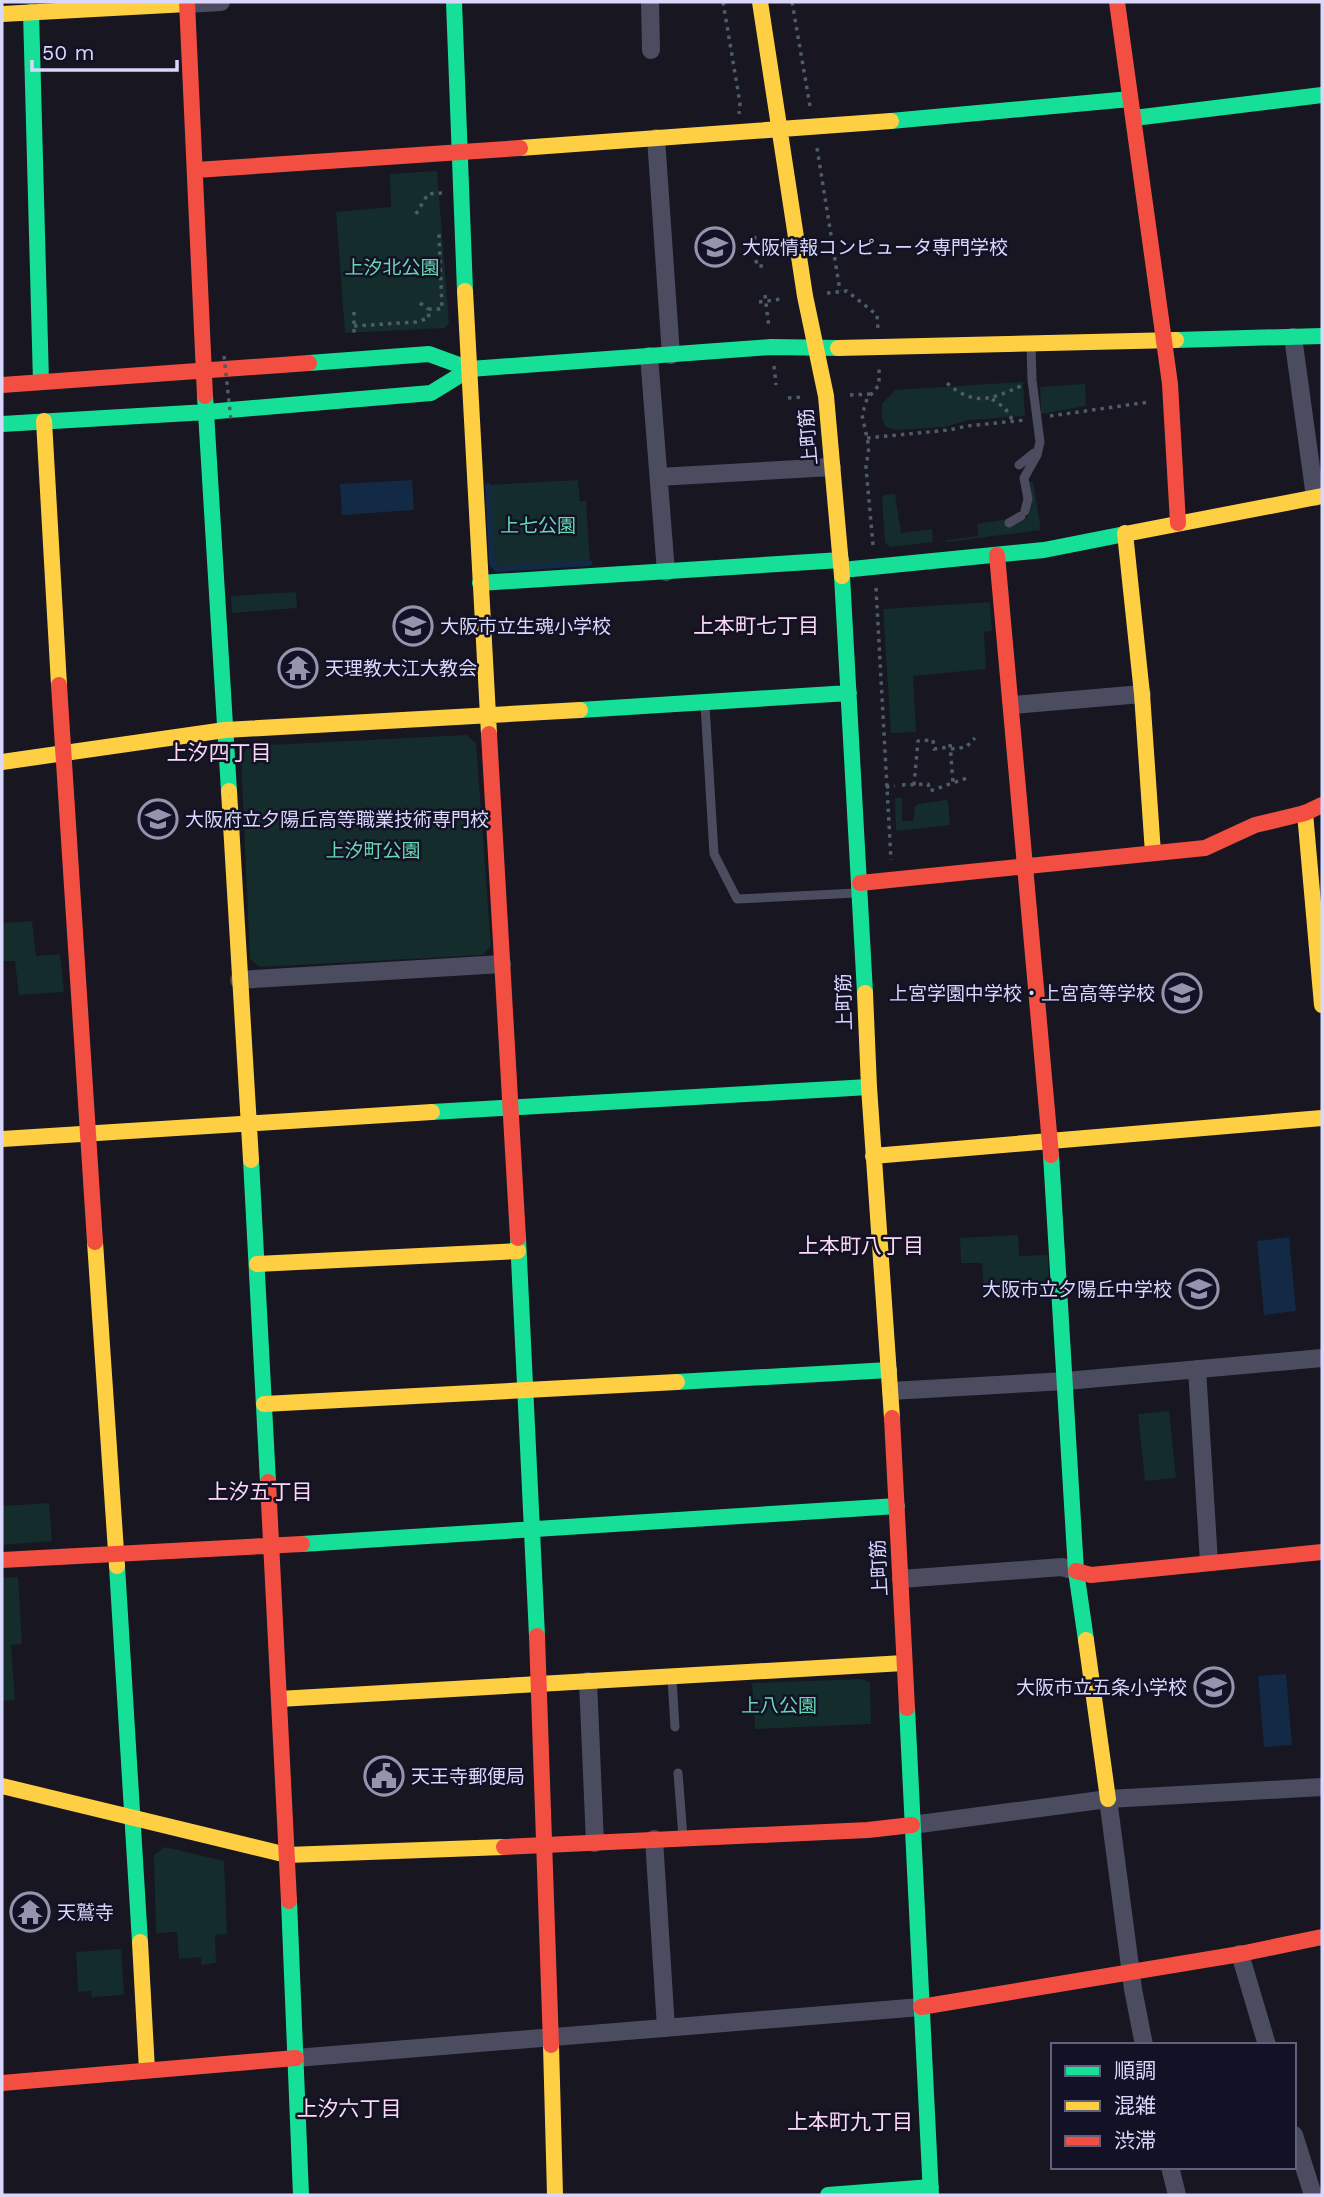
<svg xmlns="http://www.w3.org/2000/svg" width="1324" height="2197" font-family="'Work Sans','Noto Sans JP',sans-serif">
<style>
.green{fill:#142c2b}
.water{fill:#122a45}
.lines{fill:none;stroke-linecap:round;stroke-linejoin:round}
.stream{stroke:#122a45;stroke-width:6}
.path{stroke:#4d5c67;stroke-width:3.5;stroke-dasharray:3.5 5;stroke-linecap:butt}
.lane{stroke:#4c4c61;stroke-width:9}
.street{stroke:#4c4c61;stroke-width:18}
.fast{stroke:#16e098;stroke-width:16}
.slow{stroke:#ffcf43;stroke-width:16}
.jam{stroke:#f24e42;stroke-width:16}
.path-bridge{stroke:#4d5c67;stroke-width:3.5;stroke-dasharray:3.5 5;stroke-linecap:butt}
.labels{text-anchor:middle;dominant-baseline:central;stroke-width:5;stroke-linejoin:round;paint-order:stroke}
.poi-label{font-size:19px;fill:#d9d8fc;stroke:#131126;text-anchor:start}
.park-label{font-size:19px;fill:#68d8b1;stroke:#131126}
.street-label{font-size:19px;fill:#d9d8fc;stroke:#131126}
.neighbourhood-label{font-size:21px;fill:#fddaf3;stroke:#131126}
</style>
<rect width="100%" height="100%" fill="#171621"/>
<path class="green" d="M437,171L449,323L445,328L345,333L336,212L391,207L390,174Z
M1023,382L1025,416L969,420L944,427L895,430L885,426L882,419V404L895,390Z
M1085,384L1086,406L1041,414L1040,387Z
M578,480L580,501H586L590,564L497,569L492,563L487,485Z
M1030,482H1033L1041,530L947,542V540L978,536L977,524L1008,519L1010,527C1035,519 1033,504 1030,482Z
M895,494L901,533L932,529L933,542L890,547L885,542L882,499L884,495Z
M296,592L297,608L232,613L231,596Z
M990,602L992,631L984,632L986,669L913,676L916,732L891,733L883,609Z
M467,735L476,743L491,946L483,955L260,967L250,959L241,756L250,746Z
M895,798H902V821H913L915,807L918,804L945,800L948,801L950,825L896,831Z
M32,921L36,956L60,954L64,992L19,995L15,961H2V923Z
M1018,1235L1019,1256L1048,1255L1049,1290L984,1293L982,1263H961L960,1238Z
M1169,1411L1176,1478L1145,1481L1138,1414Z
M49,1503L52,1541L2,1545V1506Z
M18,1577L22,1644L11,1645L15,1700L2,1701V1578Z
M862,1679L870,1683L871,1724L755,1729L752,1683Z
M165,1847L224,1861L227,1934L215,1935L216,1963L201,1965V1957L179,1959L177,1932L156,1933L154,1855Z
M121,1949L124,1995L92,1997L91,1991L78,1992L76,1952Z"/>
<path class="water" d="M412,480L414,510L342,515L340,484Z
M1289,1237L1296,1311L1264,1315L1257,1241Z
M1286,1674L1292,1745L1264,1747L1258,1676Z"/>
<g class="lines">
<path class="stream" d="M488,486L492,563L497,569L589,563"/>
<path class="path" d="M723,2L740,103L739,114
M792,2L810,106
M817,148L840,291
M416,214L428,194L442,193
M753,238L761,237
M756,260L757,266H766
M827,293L847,291L877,315L878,329
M765,295L769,328
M759,302L782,299
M420,303L428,309
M354,312V337
M354,326L416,322L429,318L428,309H442L439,234
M774,366L776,385
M947,383C974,407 992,399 1021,386
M850,395L870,394
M788,398L804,397
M992,399L1005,408L1013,421
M1050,416L1149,402
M867,438L949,430L967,426L1025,420
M873,545L866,467L869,447L862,415L867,399L879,385V368
M876,588L891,860
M950,744L953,783
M951,749L966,747L975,738
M902,785L928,784L930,791L967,778
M914,785L918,741L933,740L934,749L950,747
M886,787L895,786"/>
<path class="lane" d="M1019,465L1034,453
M1025,511L1028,499L1024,478L1037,455L1040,442L1032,380L1031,346
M1009,523L1021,516
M705,705L714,854L737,899L856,893
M672,1679L675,1727
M678,1773L683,1837"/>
<path class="street" d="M650,2L651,50
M187,4L221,2
M656,138L671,355
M1293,337L1315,497
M649,356L666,572
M659,477L832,467
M1012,705L1142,694
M239,980L502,964
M1197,1369L1209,1562
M891,1391L1066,1381L1322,1358
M901,1579L1062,1567L1076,1571
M588,1681L595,1843
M1108,1799L1133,1989L1144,2045
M912,1825L1108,1799L1322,1787
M654,1839L666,2028
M1240,1954L1267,2045
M296,2058L921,2007
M1294,2135L1313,2195
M1170,2167L1177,2195"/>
<path class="fast" d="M454,2L465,291
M31,12L41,382
M1134,118L1322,95
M891,121L1130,99
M1176,340L1322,336
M309,363L429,354L470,369L771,347L838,348
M205,396L229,791
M2,424L207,412L431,393L470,369
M842,570L1044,550L1125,534
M842,576L865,993
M480,583L841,560
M580,710L849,693
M432,1112L869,1087
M1051,1155L1076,1571L1086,1640
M251,1160L268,1482
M518,1238L537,1636
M677,1382L889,1370
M302,1544L897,1506
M117,1566L140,1942
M907,1708L931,2195
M289,1901L301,2195
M828,2195L931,2187"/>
<path class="slow" d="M760,2L805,296L826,396L842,576
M2,14L187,4
M520,148L891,121
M465,291L489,734
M838,348L1176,340
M44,421L59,685
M1125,533L1142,694L1153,853
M1125,534L1322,496
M2,762L225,730L580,710
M229,791L251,1160
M1305,813L1322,1005
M865,993L869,1087L892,1418
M2,1139L432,1112
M873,1156L1322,1118
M95,1242L117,1566
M257,1264L518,1251
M264,1404L677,1382
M1086,1640L1108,1799
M279,1699L904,1663
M2,1786L287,1855L504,1847
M140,1942L147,2070
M551,2045L555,2195"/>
<path class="jam" d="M187,2L205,396
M1117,2L1170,384L1178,523
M196,170L520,148
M2,385L309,363
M997,555L1051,1155
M59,685L95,1242
M489,734L518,1238
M860,883L1205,848L1255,825L1305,813L1322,805
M892,1418L907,1708
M268,1482L289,1901
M2,1560L302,1544
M1076,1571L1091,1575L1322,1552
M537,1636L551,2045
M504,1847L868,1830L912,1825
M921,2007L1240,1954L1322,1937
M2,2083L296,2058"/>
<path class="path-bridge" d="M224,356L231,420"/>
</g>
<defs>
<g id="university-ring" transform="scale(2.0125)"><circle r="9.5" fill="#131126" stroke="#9594af" stroke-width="1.5"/><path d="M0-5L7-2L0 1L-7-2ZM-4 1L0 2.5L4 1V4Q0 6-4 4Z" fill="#9594af"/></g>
<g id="school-ring" transform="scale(2.0125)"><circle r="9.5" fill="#131126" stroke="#9594af" stroke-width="1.5"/><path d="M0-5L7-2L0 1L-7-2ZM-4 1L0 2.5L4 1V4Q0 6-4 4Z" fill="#9594af"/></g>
<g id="temple-ring" transform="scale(2.0125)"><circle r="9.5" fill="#131126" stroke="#9594af" stroke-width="1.5"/><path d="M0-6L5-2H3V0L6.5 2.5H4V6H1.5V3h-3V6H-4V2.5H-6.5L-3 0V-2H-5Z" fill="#9594af"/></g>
<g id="civic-ring" transform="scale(2.0125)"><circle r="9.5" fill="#131126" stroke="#9594af" stroke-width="1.5"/><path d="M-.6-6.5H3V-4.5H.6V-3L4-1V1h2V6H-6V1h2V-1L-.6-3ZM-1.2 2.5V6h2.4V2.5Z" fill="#9594af"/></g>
</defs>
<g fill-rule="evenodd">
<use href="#university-ring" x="715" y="247"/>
<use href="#school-ring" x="413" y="626"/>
<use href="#temple-ring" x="298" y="668"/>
<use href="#school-ring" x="158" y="819"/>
<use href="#school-ring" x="1182" y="993"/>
<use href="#school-ring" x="1199" y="1289"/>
<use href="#school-ring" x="1214" y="1687"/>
<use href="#civic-ring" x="384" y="1776"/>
<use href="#temple-ring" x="30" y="1912"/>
</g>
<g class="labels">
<g class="poi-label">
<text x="742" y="247">大阪情報コンピュータ専門学校</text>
<text x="440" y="626">大阪市立生魂小学校</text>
<text x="325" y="668">天理教大江大教会</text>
<text x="185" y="819">大阪府立夕陽丘高等職業技術専門校</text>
<text x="1155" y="993" text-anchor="end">上宮学園中学校・上宮高等学校</text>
<text x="1172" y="1289" text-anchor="end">大阪市立夕陽丘中学校</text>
<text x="1187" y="1687" text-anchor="end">大阪市立五条小学校</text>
<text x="411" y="1776">天王寺郵便局</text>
<text x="57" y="1912">天鷲寺</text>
</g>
<g class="park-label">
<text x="392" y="267">上汐北公園</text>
<text x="538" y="525">上七公園</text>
<text x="373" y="850">上汐町公園</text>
<text x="779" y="1705">上八公園</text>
</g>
<g class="street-label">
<text transform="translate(808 437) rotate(-95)">上町筋</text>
<text transform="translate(844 1002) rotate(-92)">上町筋</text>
<text transform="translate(879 1568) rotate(-93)">上町筋</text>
</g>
<g class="neighbourhood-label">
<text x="756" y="625">上本町七丁目</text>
<text x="219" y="752">上汐四丁目</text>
<text x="861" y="1245">上本町八丁目</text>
<text x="260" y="1491">上汐五丁目</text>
<text x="349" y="2108">上汐六丁目</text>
<text x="850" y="2121">上本町九丁目</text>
</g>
</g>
<rect width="1324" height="2197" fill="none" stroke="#d9d8fc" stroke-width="7"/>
<rect x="1051" y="2043" width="245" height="126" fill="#131126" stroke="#62617c" stroke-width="2"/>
<rect x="1065" y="2066" width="35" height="10" fill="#16e098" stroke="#62617c" stroke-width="2"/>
<text x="1114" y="2078" font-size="21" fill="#d9d8fc">順調</text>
<rect x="1065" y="2101" width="35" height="10" fill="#ffcf43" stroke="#62617c" stroke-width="2"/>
<text x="1114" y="2113" font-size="21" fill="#d9d8fc">混雑</text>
<rect x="1065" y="2136" width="35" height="10" fill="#f24e42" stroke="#62617c" stroke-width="2"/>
<text x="1114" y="2148" font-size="21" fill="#d9d8fc">渋滞</text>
<path d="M32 60v10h145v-10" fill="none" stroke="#d9d8fc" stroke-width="3.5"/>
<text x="42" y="60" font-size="21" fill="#d9d8fc" stroke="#131126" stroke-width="5" paint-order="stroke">50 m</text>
</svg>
